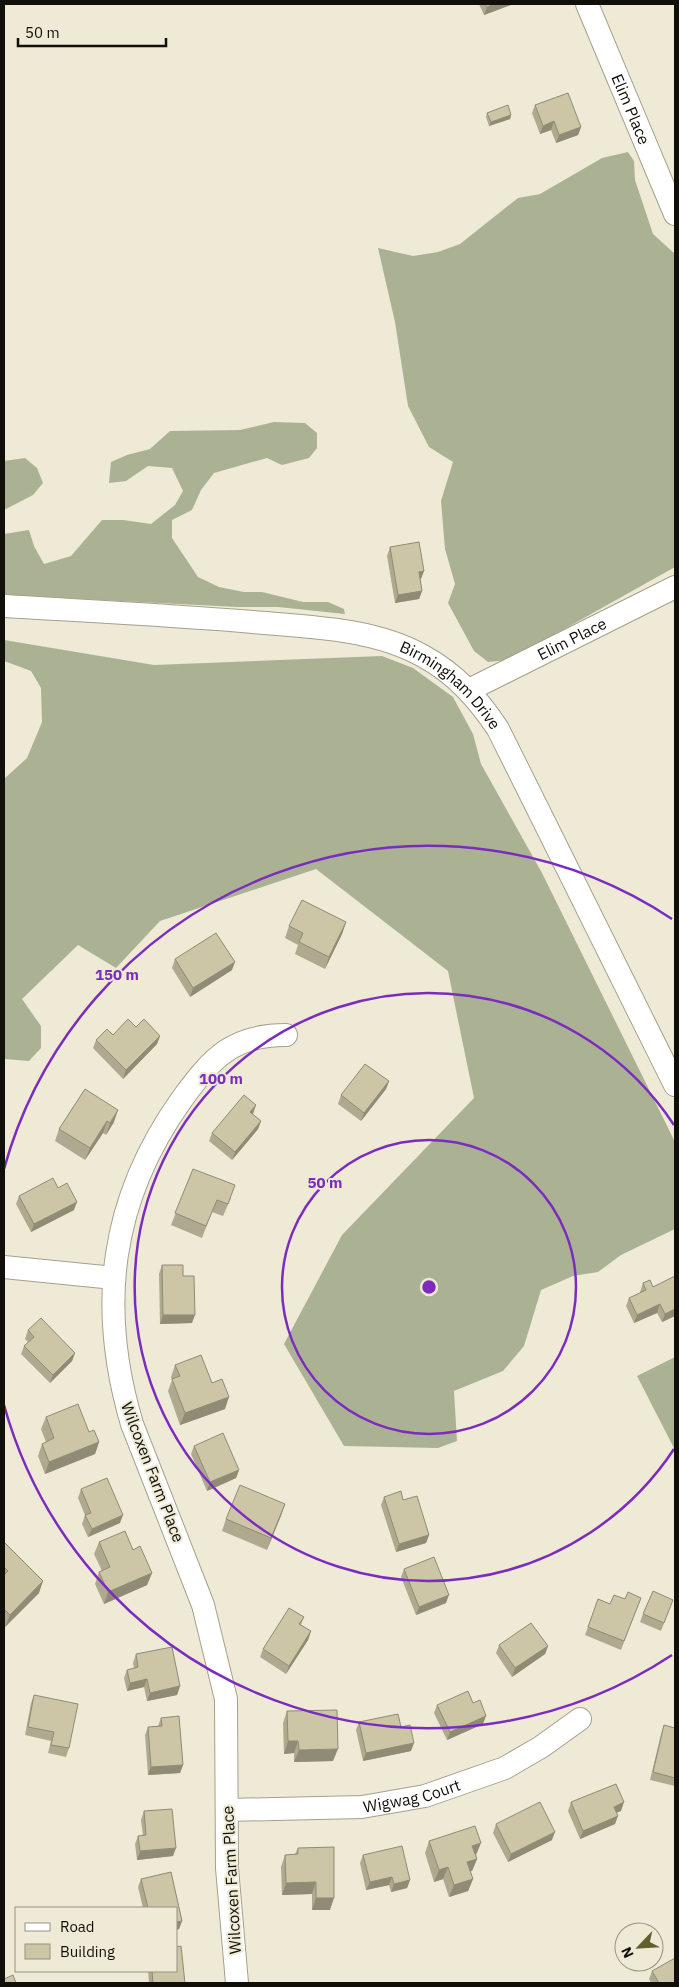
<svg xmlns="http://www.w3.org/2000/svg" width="679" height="1987" font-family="'IBM Plex Sans',sans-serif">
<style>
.forest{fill:#abb294}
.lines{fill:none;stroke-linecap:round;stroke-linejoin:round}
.minor-casing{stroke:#a4a08d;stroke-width:24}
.minor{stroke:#fff;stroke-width:22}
.wall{fill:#afaa8f}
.shaded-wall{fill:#8f8b74}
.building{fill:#ccc6a6;stroke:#8f8b74}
.ring{fill:none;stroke:#7b2cbf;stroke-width:2.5}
.labels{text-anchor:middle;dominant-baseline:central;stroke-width:4;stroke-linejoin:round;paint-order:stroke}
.street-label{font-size:16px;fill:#110f09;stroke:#eeead6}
.centre{fill:#7b2cbf;stroke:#eeead6;stroke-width:2.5}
.ring-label{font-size:15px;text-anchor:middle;font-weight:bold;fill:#7b2cbf;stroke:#eeead6;stroke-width:4;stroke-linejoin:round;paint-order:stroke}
</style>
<rect width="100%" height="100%" fill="#eeead6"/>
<path class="forest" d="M628,152L634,161L635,180L653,234L675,254V567L509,660L488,662L474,651L448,603L455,584L445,549L441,501L453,462L429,447L408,406L395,322L378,248L413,256L438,252L460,244L518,198L540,194L602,158Z
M274,422L305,423L317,433V448L309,458L282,465L267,458L214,473L201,490L192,510L172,520V538L198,577L219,587L244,592H262L303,602H328L344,609L345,614L278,607H237L4,595V534L29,530L34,546L44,564L71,556L102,520H123L151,524L175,505L183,491L172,468L148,466L126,481L109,483L111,462L127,455L150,449L170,431L240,430Z
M25,458L37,468L43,483L33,495L4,510V461Z
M4,640L154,665L382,656L413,668L453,697L473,734L481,764L542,873L675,1142V1229L621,1255L598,1272L573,1276L541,1290L524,1346L503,1371L454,1391L457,1441L438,1448L344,1446L284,1344L342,1235L474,1098L448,971L316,869L160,921L116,968L78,945L22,999L41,1026V1048L29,1061L4,1059V779L27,758L42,722L41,688L31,671L4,661Z
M675,1357V1450L637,1376Z"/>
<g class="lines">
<g class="minor-casing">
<g id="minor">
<path id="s1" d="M587,4L675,214"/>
<path id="s2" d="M4,606C87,611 170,615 253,622C310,627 373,628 423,656C456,674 478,699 498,729L675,1085"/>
<path id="s3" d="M469,690L675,587"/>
<path d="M4,1267L114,1278"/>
<path id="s4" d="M227,1810L362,1807L425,1796L505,1768L541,1747L580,1719"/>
<path d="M237,1983L227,1868L226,1699L203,1605L132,1424C97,1306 110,1200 182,1099C212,1058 232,1035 286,1035"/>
</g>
</g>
<use href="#minor" class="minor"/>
</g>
<path class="wall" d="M479,4H513L484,15Z
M535,105L581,127L578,135L556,143L551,130L540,134L532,113Z
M487,113L511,115L510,119L489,126L486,117Z
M390,547L424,571L420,579L422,591L419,599L395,603L387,556Z
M346,922L342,934L325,969L295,954L298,945L285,938L289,926Z
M175,959L232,970L190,997L172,968Z
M136,1027L160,1036L157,1044L123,1079L93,1048L96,1040Z
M389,1081L386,1089L361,1121L338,1104L341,1095Z
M85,1089L114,1122L106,1135L103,1133L85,1160L55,1141L59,1129Z
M252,1114L261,1121L258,1129L232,1160L209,1141L212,1133Z
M193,1169L231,1198L223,1216L212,1212L202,1238L171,1225Z
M58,1188L74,1210L31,1232L16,1204L19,1196Z
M162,1265L183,1276L192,1323L160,1324L159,1274Z
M675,1276V1316L662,1322L657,1313L634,1323L626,1306L629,1298L640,1293V1292L643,1283L653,1287Z
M28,1330L75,1353L72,1361L50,1383L21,1354L24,1346L28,1342L25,1339Z
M175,1365L212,1383L225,1409L180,1425L168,1391L172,1380L171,1377Z
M46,1417L89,1432L99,1442L95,1454L45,1474L38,1456L42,1444L46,1442L41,1429Z
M194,1446L239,1470L236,1478L207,1491L191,1454Z
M81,1489L120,1523L88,1537L82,1524L85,1515L78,1498Z
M384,1497L403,1500L429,1535L426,1543L396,1552L381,1505Z
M285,1504L267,1550L222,1531L226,1519Z
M99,1542L133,1550L152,1573L147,1585L104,1604L95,1584L99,1572L102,1571L94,1554Z
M4,1543L39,1593L5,1627L4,1626Z
M404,1569L446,1603L416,1615L401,1577Z
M641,1598L621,1650L585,1635L598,1599L610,1604L625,1599Z
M673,1600L661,1631L640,1622L643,1614Z
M304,1617L301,1625L311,1631L308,1640L286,1674L260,1657L263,1649Z
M499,1645L548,1646L545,1654L512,1677L496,1653Z
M136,1654L180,1686L177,1695L147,1701L144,1687L127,1691L124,1678L127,1670L134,1668L133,1663Z
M34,1695L69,1748L66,1757L48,1753L51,1741L25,1735L31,1703Z
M473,1703L483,1724L447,1740L434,1713L437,1705Z
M287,1711L333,1761L294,1762V1753L284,1754L283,1723Z
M161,1718L183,1765L180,1773L148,1775L145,1735L148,1727L158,1726Z
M359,1722L401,1727L411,1751L363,1761L356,1730Z
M664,1725L675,1728V1786L650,1780L661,1734Z
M571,1802L621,1811L617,1812L615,1824L580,1839L568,1811Z
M144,1811L173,1856L137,1860L135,1844L138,1836H143L141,1820Z
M496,1824L552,1840L508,1862L493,1833Z
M429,1841L476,1855L477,1859L472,1871H470L473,1879L468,1891L449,1897L443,1879L434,1882L425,1853Z
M298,1848L330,1910H312V1894L282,1895L281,1867L285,1855L295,1854Z
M363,1855L410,1880L407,1888L391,1892L389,1885L366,1890L360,1863Z
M171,1872L182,1921L179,1929L176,1930V1908H143L138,1887L141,1879Z
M148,1971H176L185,1983H149Z
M652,1971L675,1983H651L649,1979Z"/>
<path class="shaded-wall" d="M494,4H513L484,15L487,7Z
M511,115L510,119L489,126L491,122Z
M554,121L551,130L540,134L543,126Z
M581,127L578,135L556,143L559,135Z
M424,571L421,579L416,580L419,572Z
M422,591L419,599L395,603L398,595Z
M346,922L342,934L325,969L329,957Z
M235,962L232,970L190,997L193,988Z
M160,1036L157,1044L123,1079L126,1070Z
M389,1081L386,1089L361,1121L364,1113Z
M256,1105L253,1114L247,1120L250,1112Z
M118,1110L114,1122L106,1135L110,1123Z
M107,1121L103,1133L85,1160L90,1148Z
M261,1121L258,1129L232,1160L235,1152Z
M77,1202L74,1210L31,1232L34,1224Z
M660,1304L657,1313L634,1323L637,1315Z
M675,1309V1316L662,1322L665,1314Z
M163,1315H195L192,1323L160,1324Z
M75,1353L72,1361L50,1383L53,1375Z
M229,1397L225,1409L180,1425L185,1413Z
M99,1442L95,1454L45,1474L49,1462Z
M239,1470L236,1478L207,1491L210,1482Z
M285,1504L281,1516L267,1550L271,1538Z
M123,1515L120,1523L88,1537L92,1529Z
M429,1535L426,1543L396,1552L399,1544Z
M152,1573L147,1585L104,1604L108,1592Z
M43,1581L39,1593L5,1627L10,1615Z
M449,1595L446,1603L416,1615L419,1607Z
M311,1631L308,1640L286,1674L289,1666Z
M548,1646L545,1654L512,1677L515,1668Z
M147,1679L144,1687L127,1691L130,1683Z
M180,1686L177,1695L147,1701L150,1693Z
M486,1716L483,1724L447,1740L450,1732Z
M288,1741H298L294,1753L284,1754Z
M414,1743L411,1751L363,1761L366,1753Z
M338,1749L333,1761L294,1762L299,1750Z
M183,1765L180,1773L148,1775L151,1767Z
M624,1802L621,1811L611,1815L614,1807Z
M618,1816L615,1824L580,1839L583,1831Z
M555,1832L552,1840L508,1862L511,1854Z
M481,1843L476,1855L468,1858L472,1846Z
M176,1848L173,1856L137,1860L140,1851Z
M477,1859L472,1871L462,1874L467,1862Z
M448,1867L443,1879L434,1882L439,1870Z
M392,1877L389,1885L366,1890L370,1882Z
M473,1879L468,1891L449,1897L454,1885Z
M410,1880L407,1888L391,1892L394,1884Z
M316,1882L312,1894L282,1895L286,1883Z
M316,1898H334L330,1910H312Z
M182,1921L179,1929L176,1930V1922Z"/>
<path class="building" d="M485,4H494L487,7Z
M568,93L581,127L559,135L554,121L543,126L535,105Z
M508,105L511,115L491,122L487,113Z
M419,542L424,571L419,572L422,591L398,595L390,547Z
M302,900L346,922L329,957L299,942L303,933L289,926Z
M216,933L235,962L193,988L175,959Z
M128,1019L136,1027L144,1019L160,1036L126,1070L96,1040L107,1029L113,1035Z
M365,1064L389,1081L364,1113L341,1095Z
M85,1089L118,1110L110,1123L107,1121L90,1148L59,1129Z
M244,1095L256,1105L250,1112L261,1121L235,1152L212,1133Z
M193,1169L235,1185L228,1204L217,1200L206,1226L175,1213Z
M53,1178L58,1188L67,1183L77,1202L34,1224L19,1196Z
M162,1265H183V1276H194L195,1315H163Z
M675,1276V1309L665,1314L660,1304L637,1315L629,1298L646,1290L643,1283L650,1280L653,1287Z
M41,1318L75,1353L53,1375L24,1346L34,1337L28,1330Z
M201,1355L212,1383L222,1379L229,1397L185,1413L172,1379L180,1376L175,1365Z
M78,1404L89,1432L94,1430L99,1442L49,1462L42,1444L54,1438L46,1417Z
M223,1433L239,1470L210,1482L194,1446Z
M107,1478L123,1515L92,1529L85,1515L91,1513L81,1489Z
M240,1485L285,1504L271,1538L226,1519Z
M401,1491L403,1500L417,1496L429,1535L399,1544L384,1497Z
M125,1531L133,1550L140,1546L152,1573L108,1592L99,1572L110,1567L99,1542Z
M4,1542L43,1581L10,1615L4,1609V1575L8,1571L4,1567Z
M434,1557L449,1595L419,1607L404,1569Z
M653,1591L673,1600L664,1623L643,1614Z
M628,1592L641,1598L624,1641L588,1627L598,1599L610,1604L614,1595L625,1599Z
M289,1608L304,1617L299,1624L311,1631L289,1666L263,1649Z
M531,1623L548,1646L515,1668L499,1645Z
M172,1647L180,1686L150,1693L147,1679L130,1683L127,1670L138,1667L136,1654Z
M468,1691L473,1703L480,1700L486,1716L450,1732L437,1705Z
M34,1695L78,1704L69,1748L51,1745L54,1732L28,1727Z
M337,1710L338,1749L299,1750L298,1741H288L287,1711Z
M398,1714L401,1727L410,1725L414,1743L366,1753L359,1722Z
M179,1716L183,1765L151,1767L148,1727L162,1726L161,1718Z
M664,1725L675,1728V1778L653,1772Z
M616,1784L624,1802L614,1807L618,1816L583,1831L571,1802Z
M540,1802L555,1832L511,1854L496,1824Z
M172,1809L176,1848L140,1851L138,1836L146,1835L144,1811Z
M475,1826L481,1843L472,1846L477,1859L467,1862L473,1879L454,1885L448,1867L439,1870L429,1841Z
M402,1846L410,1880L394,1884L392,1877L370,1882L363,1855Z
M334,1847V1898H316V1882L286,1883L285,1855L298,1854V1848Z
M171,1872L182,1921L176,1922V1908H148L141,1879Z
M181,1946L185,1983H153L152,1971H176V1947Z
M675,1958V1983H659L652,1971Z
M13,1975L16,1983H4V1979Z"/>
<g class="ring">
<circle cx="429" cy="1287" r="147"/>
<path d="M674 1449A294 294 0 1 1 674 1125"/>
<path d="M672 1655A441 441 0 0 1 4 1405M4 1169A441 441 0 0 1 672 919"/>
</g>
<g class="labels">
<g class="street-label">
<text stroke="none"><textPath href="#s1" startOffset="114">Elim Place</textPath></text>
<text stroke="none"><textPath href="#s3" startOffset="115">Elim Place</textPath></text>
<text stroke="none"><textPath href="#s2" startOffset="464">Birmingham Drive</textPath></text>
<text transform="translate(153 1472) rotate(69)">Wilcoxen Farm Place</text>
<text stroke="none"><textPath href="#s4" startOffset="186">Wigwag Court</textPath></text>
<text transform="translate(231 1880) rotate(-93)">Wilcoxen Farm Place</text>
</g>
</g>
<circle cx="429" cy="1287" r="8" class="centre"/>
<g class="ring-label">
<text x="117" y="980">150 m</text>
<text x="221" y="1084">100 m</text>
<text x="325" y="1188">50 m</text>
</g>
<rect width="679" height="1987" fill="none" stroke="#110f09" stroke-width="10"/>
<rect x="15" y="1907" width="162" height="65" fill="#eeead6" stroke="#969284"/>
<rect x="25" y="1923" width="25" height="8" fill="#ffffff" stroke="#969284"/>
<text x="60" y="1932" font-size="15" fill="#110f09">Road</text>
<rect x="25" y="1944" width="25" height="15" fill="#ccc6a6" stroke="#969284"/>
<text x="60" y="1957" font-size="15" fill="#110f09">Building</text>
<g transform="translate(639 1947) rotate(245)"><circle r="24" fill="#eeead6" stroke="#969284"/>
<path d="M0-4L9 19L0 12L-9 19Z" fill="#61612d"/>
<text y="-8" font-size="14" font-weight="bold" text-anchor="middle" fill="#110f09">N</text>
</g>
<path d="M18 38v8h148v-8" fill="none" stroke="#110f09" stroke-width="2.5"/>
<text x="25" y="38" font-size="15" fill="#110f09" stroke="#eeead6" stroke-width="4" paint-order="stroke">50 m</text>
</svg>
